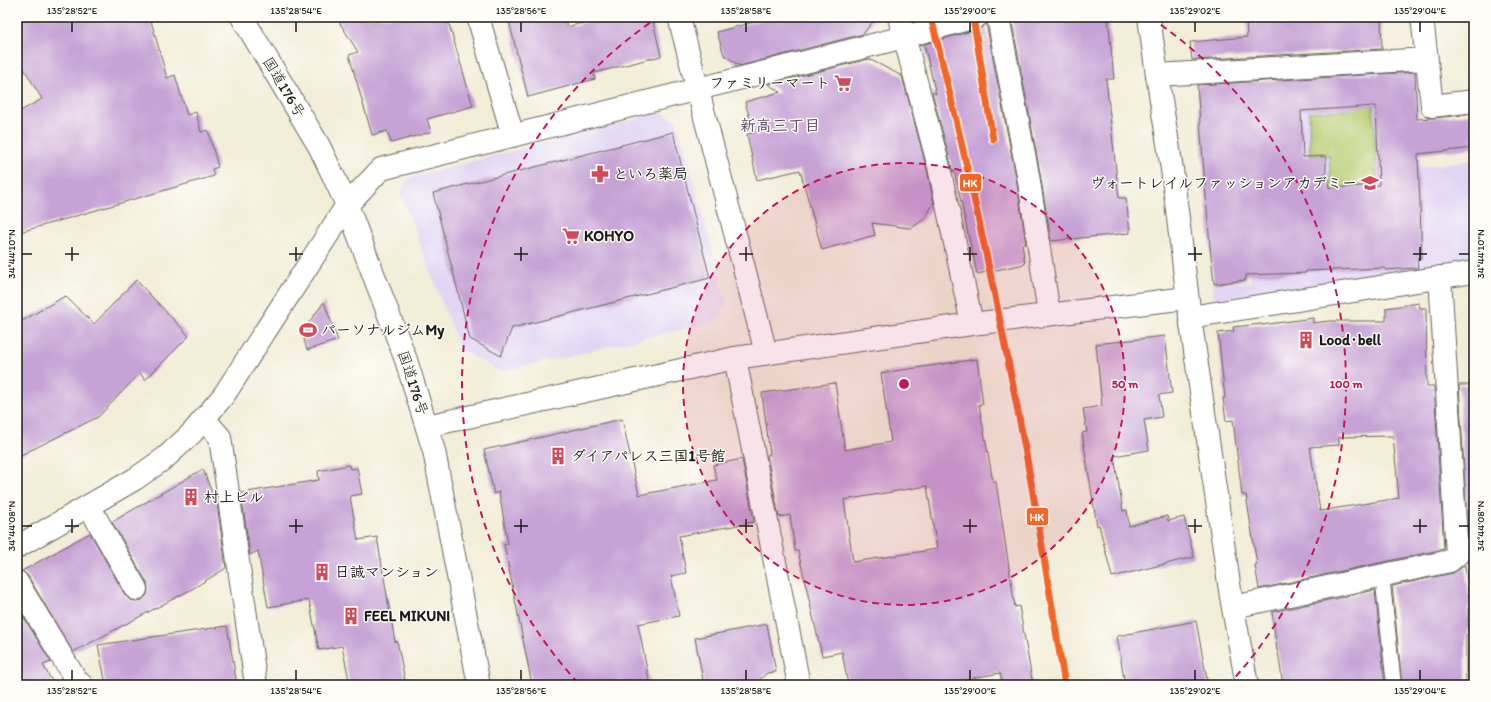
<svg xmlns="http://www.w3.org/2000/svg" width="1491" height="702" font-family="Itim,'Klee One',sans-serif">
<style>
.built{fill:#e1d4f4}
.green{fill:#b8cc70;stroke:#6a7446}
.building{fill:#c6a2d5;fill-rule:evenodd}
.lines{fill:none;stroke-linecap:round;stroke-linejoin:round}
.service-casing{stroke:#67655d;stroke-width:16}
.minor-casing{stroke:#67655d;stroke-width:24}
.tertiary-casing{stroke:#67655d;stroke-width:24}
.trunk-casing{stroke:#67655d;stroke-width:24}
.service{stroke:#fff;stroke-width:14}
.minor{stroke:#fff;stroke-width:22}
.tertiary{stroke:#fff;stroke-width:22}
.trunk{stroke:#fff;stroke-width:22}
.rail-1-casing{stroke:#fdfcf7;stroke-width:10}
.rail-1{stroke:#f26627;stroke-width:7}
.ticks{fill:none;stroke:#1c1c1c;stroke-width:1.5}
.ring{fill:none;stroke:#c2185b;stroke-width:2;stroke-dasharray:7 5}
.labels{text-anchor:middle;dominant-baseline:central;stroke-width:3;stroke-linejoin:round;paint-order:stroke}
.poi-label{font-size:15px;font-weight:bold;fill:#1c1c1c;stroke:#fdfcf7;text-anchor:start}
.street-label{font-size:15px;fill:#1c1c1c;stroke:#fdfcf7}
.neighbourhood-label{font-size:16px;font-weight:bold;fill:#584b5d;stroke:#fdfcf7}
.centre{fill:#c2185b;stroke:#fdfcf7;stroke-width:2}
.ring-label{font-size:12px;text-anchor:middle;font-weight:bold;fill:#c2185b;stroke:#fdfcf7;stroke-width:3;stroke-linejoin:round;paint-order:stroke}
.line-badge{stroke:#fdfcf7;stroke-width:1.5}
.badge-label{font-size:11px;text-anchor:middle;font-weight:bold;fill:#fff}
.neatline{fill:none;stroke:#1c1c1c;stroke-width:1.5}
.ticks-label{font-size:10px;text-anchor:middle;fill:#1c1c1c}
</style>
<rect width="100%" height="100%" fill="#fdfcf7"/>
<filter id="ink" filterUnits="userSpaceOnUse"><feTurbulence type="fractalNoise" baseFrequency=".025" numOctaves="2"/><feDisplacementMap in="SourceGraphic" scale="8" xChannelSelector="R" yChannelSelector="G"/><feConvolveMatrix kernelMatrix="1 2 1 2 8 2 1 2 1" color-interpolation-filters="sRGB"/></filter>
<filter id="wash" filterUnits="userSpaceOnUse"><feTurbulence type="fractalNoise" baseFrequency=".012" numOctaves="4" result="noise"/><feDisplacementMap in="SourceGraphic" scale="16" xChannelSelector="R" yChannelSelector="G"/><feGaussianBlur stdDeviation="0.9" result="paint"/><feColorMatrix in="noise" values="0 0 0 0 0 0 0 0 0 0 0 0 0 0 0 0 0 1.4 0 .05"/><feComposite in="paint" operator="in"/></filter>
<g filter="url(#wash)">
<rect width="100%" height="100%" fill="#f2edd7"/>
<path class="built" d="M1417,66L1421,167L1474,160V262L1214,300L1213,285L1251,282L1247,199L1261,108L1305,105L1303,73Z
M662,112L677,121L727,303L716,321L501,372L460,349L400,192L409,178Z"/>
<path class="green" d="M1373,97L1377,184L1359,185V195L1331,196L1329,155L1310,156L1309,112L1351,110V98Z"/>
<g id="blocks">
<path class="building" d="M17,17H150L167,78L175,75L187,115L196,112L201,132L208,130L218,167L212,169L214,176L17,233V113L42,99L17,57Z
M336,17H447L473,106L427,119L431,132L391,143L387,131L372,135L349,55L358,52Z
M508,17H565L567,27L606,17H652L661,56L594,73L595,79L528,97Z
M772,17H877L863,34L740,66L724,55L717,32Z
M1011,17H1108L1114,79H1106L1119,198H1126L1130,233L1051,241L1040,173Z
M1246,17H1381L1382,49L1192,60L1190,42L1247,37Z
M986,23L1016,177L1026,244H1022L1025,264L977,274L954,170L953,172L932,92L936,94L924,44L979,29Z
M869,59L902,76L927,170L934,203L924,219L913,227L909,228L872,223L875,235L822,250L800,170L757,180L747,134L754,133L745,102L780,92L768,84Z
M1415,72L1417,119L1433,118L1474,114V148L1418,154L1422,258H1417L1418,268L1385,270V268L1306,271V273L1246,275V280L1214,284L1210,247L1197,85ZM1376,106L1379,185L1329,188L1328,177H1326V156L1303,157L1301,111Z
M673,132L710,278L512,328L501,356L470,339L433,193Z
M136,280L189,336L145,380L140,373L98,417L17,457V324L65,296L94,324Z
M324,302L338,340L307,350L302,332Z
M1419,303L1420,308H1426L1427,386H1434L1444,549L1259,589L1255,565L1257,564L1246,495H1242L1233,420L1226,421L1223,398H1225L1218,333L1234,331L1233,327L1262,324V325L1313,318V323L1329,321H1386V308ZM1393,436L1399,498L1320,511L1310,447L1339,445V437Z
M1165,336L1172,393L1159,395L1162,417L1144,420L1149,450L1114,456L1123,511L1127,510L1129,526L1167,516L1168,521L1184,517L1194,557L1112,577L1099,525L1097,526L1082,433L1087,432L1083,409L1102,406L1096,344Z
M977,359L983,404H979L993,482H996L1015,607L1019,606L1033,685H1003L1000,673L934,685H848L842,652L822,656L798,551H795L790,515L779,517L767,455L770,454L762,393L835,383L845,450L891,442L881,373ZM927,486L937,549L853,562L844,500Z
M1459,385H1474V562H1467L1469,554Z
M622,419L639,495L717,480L713,465L742,459L754,522L679,536L686,573L671,576L679,616L638,624L650,685H532L504,544H508L499,492L494,494L484,450Z
M349,465L350,469L357,468L362,494L350,496L358,540L377,537L395,642L397,641L406,685H350L342,646L319,650L309,600L268,607L258,551L250,555L241,493L319,480L318,471Z
M203,469L214,498L216,497L226,568L192,589L73,652L28,576L22,571L90,533L125,595L130,600L136,601L142,600L147,595L148,589L147,583L112,522Z
M1465,565L1470,608H1468V635H1466V685H1402L1392,586L1453,573Z
M1375,590L1385,685H1283L1278,651H1277L1272,612Z
M17,606L51,662L43,665L54,685H17Z
M1196,621L1208,685H1125L1117,636Z
M767,624L776,672L767,673L758,681L747,685H704L695,638Z
M227,626L237,685H106L98,645Z"/>
</g>
</g>
<g filter="url(#ink)">
<use href="#blocks" fill-opacity="0" stroke="#67655d" stroke-width="1"/>
<g class="lines">
<g class="service-casing">
<path id="service" d="M1382,575L1394,685"/>
</g>
<g class="minor-casing">
<path id="minor" d="M478,17L513,136
M899,17L939,167L972,324
M998,17L1028,175L1049,314
M1422,17L1432,106L1474,101
M1157,75L1427,59
M347,205L381,169L904,37L976,17
M1190,317L1474,272
M735,358L799,685
M205,420L220,437L256,685
M89,506L136,589
M17,582L76,680L82,685
M1233,607L1450,561L1457,555L1440,277"/>
</g>
<g class="tertiary-casing">
<path id="tertiary" d="M679,17L766,353
M1149,17L1157,75L1172,169L1190,317L1231,597L1247,685
M427,426L735,358L972,324L1187,298
M17,547L135,479L165,458L192,433L224,395L347,205"/>
</g>
<g class="trunk-casing">
<path id="trunk" d="M242,17L319,146L332,173L347,205L406,360L434,451L479,685"/>
</g>
<use href="#service" class="service"/>
<use href="#minor" class="minor"/>
<use href="#tertiary" class="tertiary"/>
<use href="#trunk" class="trunk"/>
<g class="rail-1-casing">
<path id="rail-1" d="M931,17C965,151 994,286 1020,422C1037,509 1050,597 1065,685
M973,17L993,139"/>
</g>
<use href="#rail-1" class="rail-1"/>
</g>
</g>
<path class="ticks" d="M72,22V32M296,22V32M521,22V32M746,22V32M970,22V32M1195,22V32M1420,22V32M72,247V261M296,247V261M521,247V261M746,247V261M970,247V261M1195,247V261M1420,247V261M22,254H32M65,254H79M289,254H303M514,254H528M739,254H753M963,254H977M1188,254H1202M1413,254H1427M1459,254H1469M72,519V533M296,519V533M521,519V533M746,519V533M970,519V533M1195,519V533M1420,519V533M22,526H32M65,526H79M289,526H303M514,526H528M739,526H753M963,526H977M1188,526H1202M1413,526H1427M1459,526H1469M72,670V680M296,670V680M521,670V680M746,670V680M970,670V680M1195,670V680M1420,670V680"/>
<circle cx="904" cy="384" r="221" fill="#c2185b" fill-opacity=".12"/>
<g class="ring">
<circle cx="904" cy="384" r="221"/>
<path d="M578 683A442 442 0 0 1 657 18M1151 18A442 442 0 0 1 1230 683"/>
</g>
<defs>
<g id="supermarket-bare" transform="scale(1.38)"><path d="M-6-5.5h2.5l.6 2H6L4.5 2H-2.5L-4.4-4H-6ZM-1.5 3.2a1.3 1.3 0 1 0 .1 0ZM3 3.2a1.3 1.3 0 1 0 .1 0Z" fill="#d1495b" stroke="#fdfcf7" stroke-width="2.5" paint-order="stroke"/></g>
<g id="pharmacy-bare" transform="scale(1.38)"><path d="M-2-6h4v4h4v4h-4v4h-4v-4h-4v-4h4Z" fill="#d1495b" stroke="#fdfcf7" stroke-width="2.5" paint-order="stroke"/></g>
<g id="university-bare" transform="scale(1.38)"><path d="M0-5L7-2L0 1L-7-2ZM-4 1L0 2.5L4 1V4Q0 6-4 4Z" fill="#d1495b" stroke="#fdfcf7" stroke-width="2.5" paint-order="stroke"/></g>
<g id="stadium-bare" transform="scale(1.38)"><path d="M0-5a6.5 5 0 1 0 0 10a6.5 5 0 1 0 0-10ZM-3.5-1.8h7v3.6h-7Z" fill="#d1495b" stroke="#fdfcf7" stroke-width="2.5" paint-order="stroke"/></g>
<g id="building-bare" transform="scale(1.38)"><path d="M-4-6H4V6H1V3H-1V6H-4ZM-2.5-4.3h1.7v1.8h-1.7ZM.8-4.3h1.7v1.8H.8ZM-2.5-1h1.7V.8h-1.7ZM.8-1h1.7V.8H.8Z" fill="#d1495b" stroke="#fdfcf7" stroke-width="2.5" paint-order="stroke"/></g>
</defs>
<g fill-rule="evenodd">
<use href="#supermarket-bare" x="843" y="83"/>
<use href="#pharmacy-bare" x="600" y="174"/>
<use href="#university-bare" x="1370" y="183"/>
<use href="#supermarket-bare" x="571" y="236"/>
<use href="#stadium-bare" x="308" y="330"/>
<use href="#building-bare" x="1306" y="340"/>
<use href="#building-bare" x="558" y="456"/>
<use href="#building-bare" x="191" y="497"/>
<use href="#building-bare" x="322" y="572"/>
<use href="#building-bare" x="351" y="616"/>
</g>
<g class="labels">
<g class="poi-label">
<text x="830" y="83" text-anchor="end">ファミリーマート</text>
<text x="613" y="174">といろ薬局</text>
<text x="1357" y="183" text-anchor="end">ヴォートレイルファッションアカデミー</text>
<text x="584" y="236">KOHYO</text>
<text x="321" y="330">パーソナルジムMy</text>
<text x="1319" y="340">Lood･bell</text>
<text x="571" y="456">ダイアパレス三国1号館</text>
<text x="204" y="497">村上ビル</text>
<text x="335" y="572">日誠マンション</text>
<text x="364" y="616">FEEL MIKUNI</text>
</g>
<g class="street-label">
<text transform="translate(284 87) rotate(59)">国道176号</text>
<text transform="translate(413 383) rotate(72)">国道176号</text>
</g>
<g class="neighbourhood-label">
<text x="780" y="125">新高三丁目</text>
</g>
</g>
<circle cx="904" cy="384" r="6" class="centre"/>
<g class="ring-label">
<text x="1125" y="388">50 m</text>
<text x="1346" y="388">100 m</text>
</g>
<g class="line-badge">
<rect x="959" y="173" width="23" height="19" rx="4" fill="#f26627"/>
<rect x="1026" y="507" width="23" height="19" rx="4" fill="#f26627"/>
</g>
<g class="badge-label">
<text x="970" y="187">HK</text>
<text x="1037" y="521">HK</text>
</g>
<rect width="1491" height="702" fill="none" stroke="#fdfcf7" stroke-width="44"/>
<rect x="22" y="22" width="1447" height="658" class="neatline"/>
<g class="ticks-label">
<text x="72" y="14">135°28'52"E</text>
<text x="296" y="14">135°28'54"E</text>
<text x="521" y="14">135°28'56"E</text>
<text x="746" y="14">135°28'58"E</text>
<text x="970" y="14">135°29'00"E</text>
<text x="1195" y="14">135°29'02"E</text>
<text x="1420" y="14">135°29'04"E</text>
<text transform="translate(11 254) rotate(-90)" y="4">34°44'10"N</text>
<text transform="translate(1480 254) rotate(-90)" y="4">34°44'10"N</text>
<text transform="translate(11 526) rotate(-90)" y="4">34°44'08"N</text>
<text transform="translate(1480 526) rotate(-90)" y="4">34°44'08"N</text>
<text x="72" y="694">135°28'52"E</text>
<text x="296" y="694">135°28'54"E</text>
<text x="521" y="694">135°28'56"E</text>
<text x="746" y="694">135°28'58"E</text>
<text x="970" y="694">135°29'00"E</text>
<text x="1195" y="694">135°29'02"E</text>
<text x="1420" y="694">135°29'04"E</text>
</g>
</svg>
